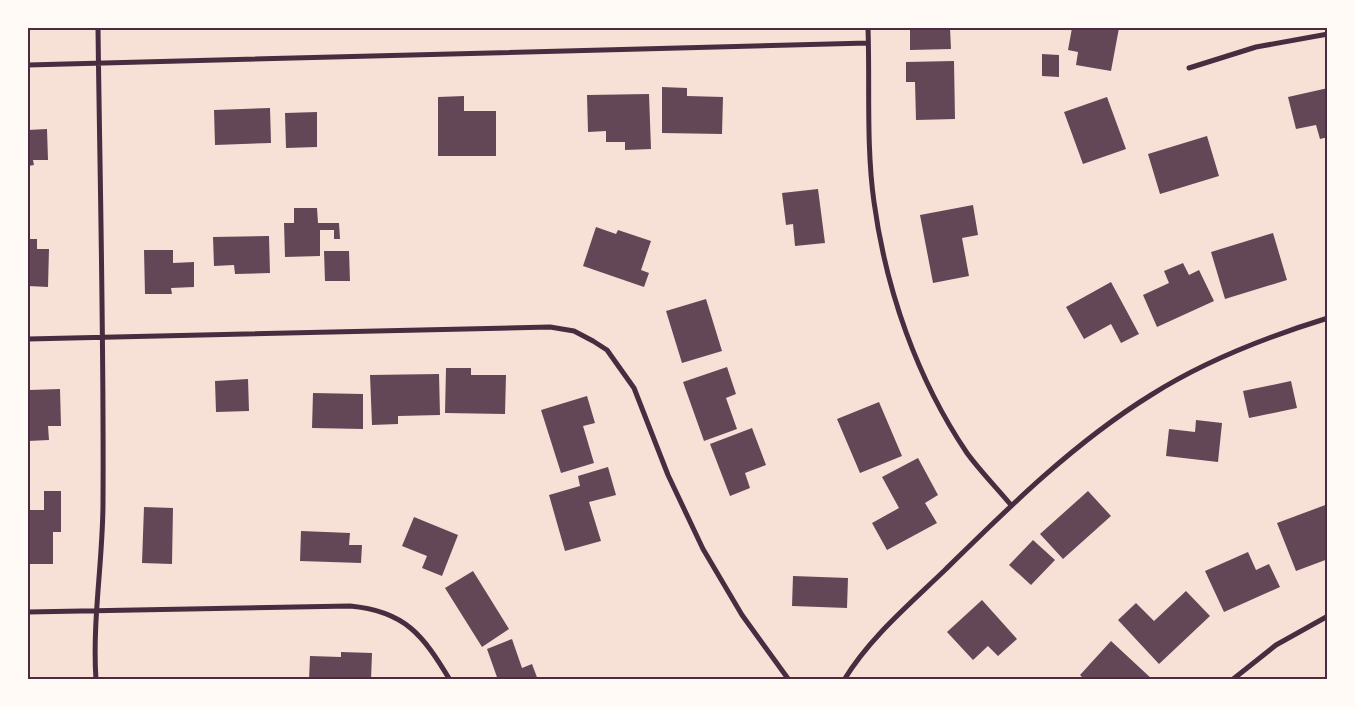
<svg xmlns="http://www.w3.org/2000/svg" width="1355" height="707" font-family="Inter,sans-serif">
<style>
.building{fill:#644757}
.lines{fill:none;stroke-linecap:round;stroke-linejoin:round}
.minor{stroke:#4a2c40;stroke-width:5}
.neatline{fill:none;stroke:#4a2c40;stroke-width:2}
</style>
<rect width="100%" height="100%" fill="#f7e1d7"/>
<path class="building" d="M910,28H950L951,49L910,50Z
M1072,28H1119L1111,71L1076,65L1078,52L1068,50Z
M1042,54L1059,55V77L1042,76Z
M954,61L955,119L916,120L915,82H906V62Z
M662,87L687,88V96L723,97L722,134L662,133Z
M1328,88V137L1320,139L1316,125L1296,129L1288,97Z
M649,94L651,149L625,150V142H606V131L588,132L587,95Z
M464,96V111H496V156H438V97Z
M1107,97L1126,149L1083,164L1064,112Z
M270,108L271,143L215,145L214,110Z
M317,112V147L286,148L285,113Z
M47,129L48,160H33L34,165L28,166V130Z
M1207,136L1219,176L1160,194L1148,154Z
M818,189L825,243L795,246L793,224L786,225L782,193Z
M973,205L978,235L962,238L969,276L933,283L920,215Z
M294,208H317L318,223H339L340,239H334V230H320V256L285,257L284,223H294Z
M596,227L616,234L618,230L651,241L641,270L649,273L644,287L583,266Z
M1273,233L1287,280L1225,299L1211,252Z
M269,236L270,273L235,274L234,265L214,266L213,237Z
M28,239H37V249H49L48,287L28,286Z
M144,250H173V263L194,262V287L171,288L172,294H145Z
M324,251H349L350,281H325Z
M1183,263L1189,275L1199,270L1214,301L1157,327L1143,295L1169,283L1164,271Z
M1111,282L1139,334L1121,343L1111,324L1084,339L1066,307Z
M706,299L722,351L682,363L666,311Z
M727,367L736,394L726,398L737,429L704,441L683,382Z
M446,368H471V375H506L505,414L445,413Z
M439,374L440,415L398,416V424L372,425L370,375Z
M248,379L249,411L216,412L215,381Z
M1291,381L1297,408L1249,418L1243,391Z
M60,389L61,426H48L49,440L28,441V396H30L29,390Z
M313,393L363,394V429L312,428Z
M587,396L595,423L583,426L594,463L561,473L541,410Z
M879,402L902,456L860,473L837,419Z
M1196,420L1222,423L1218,462L1166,456L1169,429L1195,432Z
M752,428L766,465L745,473L750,488L730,496L710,444Z
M918,458L938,495L925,503L937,523L887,550L872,523L899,508L882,477Z
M608,467L616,495L589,502L601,541L565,551L549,495L580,486L578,476Z
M44,491H61V532H53V564H28V510H44Z
M1088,491L1111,516L1063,559L1040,534Z
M1328,504V559L1296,571L1277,523Z
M144,507L173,508L172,564L142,563Z
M414,517L458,535L442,576L422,568L427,556L402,546Z
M301,531L350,533L349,545H362L361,563L300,561Z
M1033,540L1055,560L1031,585L1009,565Z
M1248,552L1256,570L1269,564L1280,587L1224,612L1205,571Z
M473,571L509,629L482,647L445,588Z
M793,576L848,578L847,608L792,606Z
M1186,591L1210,616L1159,664L1118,620L1136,603L1154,621Z
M982,600L1017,639L998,656L988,646L973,660L947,632Z
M512,639L522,668L532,664L538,680H498L487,649Z
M1111,641L1153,680H1085L1080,675Z
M341,652L372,653L371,680H309L310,656L341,657Z"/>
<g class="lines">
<path class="minor" d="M868,28C870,85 866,145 874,202C886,290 917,379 967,453C980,471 997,488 1011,505
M28,65L868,43
M1189,68L1256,47L1328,34
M28,339L550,327L574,331L593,341L607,350L634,388L668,475L703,549L742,615L789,680
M28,612L350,606C405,611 423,635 450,680
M96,680C92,620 103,561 103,502C104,343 100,186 98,28
M844,680C870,637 911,603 946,569C1010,506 1075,442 1151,395C1206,360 1266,337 1328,318
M1232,680L1276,645L1328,616"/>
</g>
<rect width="1355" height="707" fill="none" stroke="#fffaf5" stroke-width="58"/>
<rect x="29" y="29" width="1297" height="649" class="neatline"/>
</svg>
